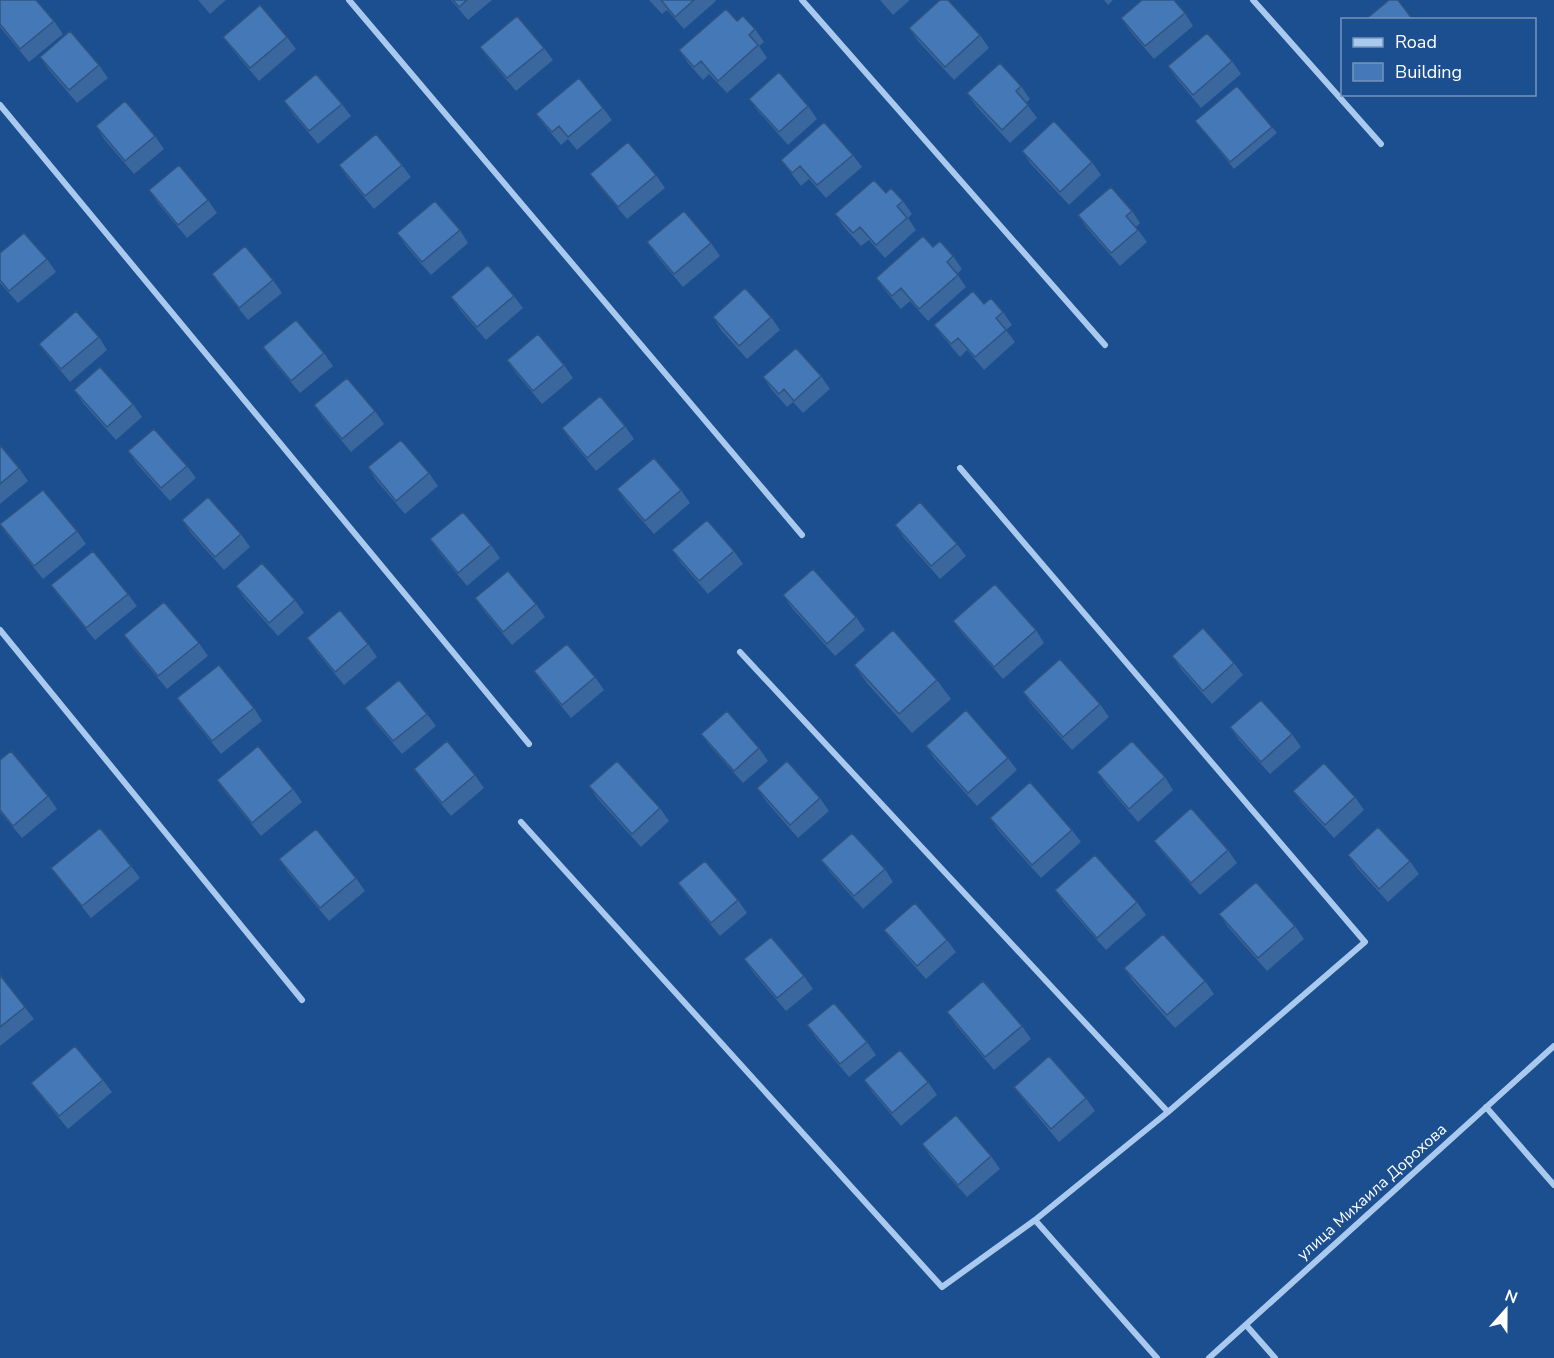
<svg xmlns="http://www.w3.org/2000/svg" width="1554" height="1358" font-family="'Nunito Sans',sans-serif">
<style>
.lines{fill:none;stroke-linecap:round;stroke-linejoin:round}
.minor{stroke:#a9c9ee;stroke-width:6}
.wall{fill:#3a679d}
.building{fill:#4478b7;stroke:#305480;stroke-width:1.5}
.labels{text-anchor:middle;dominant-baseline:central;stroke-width:4.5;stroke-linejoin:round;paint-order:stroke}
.street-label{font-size:16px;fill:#fff;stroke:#1b4f8f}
</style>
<rect width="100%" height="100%" fill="#1b4f8f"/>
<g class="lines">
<path class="minor" d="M349,0L802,535
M802,0L1105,345
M1253,0L1381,144
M0,105L529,744
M0,630L302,1000
M740,652L1168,1112
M521,822L942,1287L1035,1220L1168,1112L1365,942L960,468
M1486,1107L1554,1185
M1035,1220L1157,1358
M1246,1325L1275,1358
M1209,1358L1554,1046"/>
</g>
<path class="wall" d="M0,0L54,21L63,34L29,62L0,27Z
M198,0H226L210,14Z
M451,0H492L468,20Z
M649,0H715L716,1L684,29L667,10L662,14Z
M880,0H910L893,15Z
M1104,0H1113L1108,5Z
M1185,13L1193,26L1154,59L1130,31L1121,18Z
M737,21L755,29L764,42L759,46L767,58L727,93L709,74L703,80L688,63L679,50Z
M909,28L980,35L989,48L954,80L918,41Z
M223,37H287L296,49L259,81L232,49Z
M480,47L544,48L553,60L516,91L489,59Z
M40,57L99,65L108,78L77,103L49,70Z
M1232,61L1241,74L1201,108L1177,79L1168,66Z
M1021,86L1030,99L1026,103L1037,118L1010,143L976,106L967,93Z
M749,99L808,106L817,119L788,145L758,111Z
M284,101L342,104L351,116L318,144L293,114Z
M603,108L612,120L577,150L568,139L561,145L545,126L536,114Z
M1195,121L1272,127L1277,133L1234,169Z
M96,126L155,136L164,149L134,174L104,139Z
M1022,151L1092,162L1101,175L1069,205L1031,164Z
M853,155L862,167L826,198L809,179L801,186L781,160Z
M339,165H402L411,177L374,209L348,178Z
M590,174L656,175L665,188L627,219L599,186Z
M149,190L208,200L217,213L187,238L158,203Z
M886,193L903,201L912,214L908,218L916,230L885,258L869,240L861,246L844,227L835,214Z
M1132,211L1140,223L1136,227L1147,242L1120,266L1087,228L1078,215Z
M460,230L468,243L431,275L406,246L397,233Z
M647,242L711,243L720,256L683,287L656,255Z
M933,247L953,256L962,269L957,274L966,287L928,321L910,301L901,309L885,290L876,278Z
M0,253L47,259L56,272L18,303L0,283Z
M212,274L273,280L282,293L248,320L220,286Z
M514,296L523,308L486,340L460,310L451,297Z
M984,304L1003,312L1012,325L1006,330L1015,342L984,370L967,350L960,357L943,337L934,325Z
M713,317H771L780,330L747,359L721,330Z
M99,337L107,350L70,382L48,356L39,344Z
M263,347L324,353L333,366L300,393L272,360Z
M507,360L564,365L573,378L542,404L516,373Z
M821,376L830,389L803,413L793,402L787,407L772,390L763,377Z
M74,390L133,404L142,417L116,440L83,403Z
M314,405L375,411L384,424L351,452L323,418Z
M625,426L634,439L596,471L571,441L562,428Z
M0,445L19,468L28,481L0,504Z
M128,451L187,466L196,478L170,501L137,464Z
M368,467L429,473L438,486L405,514L376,480Z
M617,489L681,490L690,503L654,534L626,502Z
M182,520L241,534L250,547L224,570L191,533Z
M0,525L77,531L86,544L43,579L9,537Z
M895,525L957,544L966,556L940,579L904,538Z
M430,539L491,545L500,558L467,586L439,552Z
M672,550L734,551L743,564L708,594L681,563Z
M51,585L128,594L137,606L95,640L60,598Z
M236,586L295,600L304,613L278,636L245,599Z
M783,595L856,617L865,630L835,656L792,608Z
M475,598L536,604L545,617L512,645L484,611Z
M953,621L1036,630L1044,643L1003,679L962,633Z
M124,635L199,643L208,656L167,689L133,648Z
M307,638L368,644L377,657L344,685L316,651Z
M1172,656L1234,663L1243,675L1212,704L1181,669Z
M854,665L937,680L951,699L912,733L867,683Z
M534,671L595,677L604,690L571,718L543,684Z
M1023,692L1100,704L1109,717L1072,750L1032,705Z
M177,698L254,708L262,721L221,754L186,711Z
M365,708L427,714L436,726L402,754L374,721Z
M1230,727L1292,734L1301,747L1270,774L1239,740Z
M701,734L759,748L768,761L743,783L710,746Z
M926,746L1008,758L1017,770L977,806L934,758Z
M0,760L48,796L57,809L22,838L0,812Z
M414,769L475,775L484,788L451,816L423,782Z
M1097,772L1165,777L1173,790L1138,822L1106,785Z
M217,780L293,789L302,802L261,836L226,793Z
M589,786L660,808L669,821L641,847L598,799Z
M757,788L820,798L829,811L798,838L766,801Z
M1293,791L1355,797L1364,810L1334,838L1302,803Z
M990,818L1072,830L1081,842L1041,878L999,831Z
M1154,841L1228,850L1237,863L1200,895L1163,853Z
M1348,855L1410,861L1419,874L1388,902L1357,868Z
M279,859L356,878L365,891L329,921L288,872Z
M821,860L885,869L893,882L863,909L830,872Z
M131,866L140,878L91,918L60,880L51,868Z
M678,883L738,900L747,913L720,936L687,896Z
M1055,890L1137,902L1146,915L1106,950L1064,903Z
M1219,914L1295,926L1304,939L1267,971L1228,927Z
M884,930L947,940L956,952L926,979L893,942Z
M744,959L804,976L813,989L786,1011L753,972Z
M1124,968L1205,981L1214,994L1175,1028L1133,981Z
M0,975L34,1019L0,1046Z
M947,1012L1022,1026L1031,1039L994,1070L956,1025Z
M807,1025L867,1042L876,1055L849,1077L816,1038Z
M103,1080L112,1092L68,1129L40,1095L31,1083Z
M864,1080L928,1082L937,1095L901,1126L873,1093Z
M1014,1087L1086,1098L1095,1111L1059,1142L1023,1099Z
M922,1144L991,1156L1000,1169L967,1197L931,1157Z"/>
<path class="building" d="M0,0H36L54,21L20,49L0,24Z
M453,0H467L459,7Z
M661,0H694L675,17Z
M940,0H948L980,35L945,67L909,28Z
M1142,0H1174L1185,13L1145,46L1121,18Z
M1389,0H1398L1413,20H1365Z
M260,5L287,37L250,68L223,37Z
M726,9L737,21L743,16L755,29L749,35L758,45L718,81L701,61L694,67L679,50Z
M517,16L544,48L507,78L480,47Z
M70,31L99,65L69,90L40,57Z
M1207,33L1232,61L1193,95L1168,66Z
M1000,63L1021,86L1016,91L1028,105L1002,130L967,93Z
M779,72L808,106L779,132L749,99Z
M316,74L342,104L309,131L284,101Z
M579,78L603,108L568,137L559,126L552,132L536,114Z
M1237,86L1272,127L1230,162L1195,121Z
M125,101L155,136L125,161L96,126Z
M1054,121L1092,162L1060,192L1022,151Z
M824,122L853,155L817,185L800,166L792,173L781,160Z
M376,134L402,165L365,196L339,165Z
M628,142L656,175L618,207L590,174Z
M179,165L208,200L178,225L149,190Z
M874,180L886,193L891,188L903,201L897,206L907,218L876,245L860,227L853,233L835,214Z
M1111,187L1132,211L1126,216L1138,230L1111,253L1078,215Z
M435,201L460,230L422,262L397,233Z
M684,211L711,243L674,274L647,242Z
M24,233L47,259L9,291L0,280V253Z
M923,236L933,247L940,241L953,256L947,262L958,275L919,309L901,288L892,296L876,278Z
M245,246L273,280L239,308L212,274Z
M488,265L514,296L477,327L451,297Z
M745,288L771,317L739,346L713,317Z
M973,291L984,304L991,298L1003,312L996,318L1006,330L975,357L958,338L951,344L934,325Z
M76,311L99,337L61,369L39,344Z
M296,320L324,353L291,381L263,347Z
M538,334L564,365L533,391L507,360Z
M796,348L821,376L794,401L784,389L779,394L763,377Z
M100,367L133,404L107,427L74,390Z
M347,378L375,411L342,439L314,405Z
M600,396L625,426L587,458L562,428Z
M154,429L187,466L161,488L128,451Z
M401,440L429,473L396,501L368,467Z
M0,445L19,468L0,484Z
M654,458L681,490L645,521L617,489Z
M43,490L77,531L34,566L0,524Z
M208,497L241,534L215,557L182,520Z
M920,502L957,544L931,566L895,525Z
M463,512L491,545L458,573L430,539Z
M707,520L734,551L699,581L672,550Z
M93,551L128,594L86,628L51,585Z
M262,563L295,600L269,623L236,586Z
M813,569L856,617L827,644L783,595Z
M508,571L536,604L503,632L475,598Z
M995,584L1036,630L994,667L953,621Z
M164,602L199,643L158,676L124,635Z
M340,610L368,644L335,672L307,638Z
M1203,628L1234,663L1203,691L1172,656Z
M893,630L937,680L899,714L854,665Z
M567,644L595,677L562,705L534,671Z
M1060,659L1100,704L1063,737L1023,692Z
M219,665L254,708L212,741L177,698Z
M399,680L427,714L393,741L365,708Z
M1261,700L1292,734L1261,762L1230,727Z
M966,710L1008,758L968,793L926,746Z
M727,711L759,748L734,771L701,734Z
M447,741L475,775L442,803L414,769Z
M1132,741L1165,777L1129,809L1097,772Z
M258,746L293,789L252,823L217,780Z
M11,751L48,796L13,826L0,810V760Z
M617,761L660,808L632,834L589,786Z
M787,761L820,798L790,825L757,788Z
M1324,763L1355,797L1325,825L1293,791Z
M1030,782L1072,830L1032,865L990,818Z
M1191,808L1228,850L1191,883L1154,841Z
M1378,827L1410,861L1379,889L1348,855Z
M100,828L131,866L82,906L51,868Z
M316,829L356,878L320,908L279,859Z
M852,833L885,869L854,896L821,860Z
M1095,855L1137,902L1097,938L1055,890Z
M705,861L738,900L711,923L678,883Z
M1256,882L1295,926L1258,958L1219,914Z
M915,903L947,940L917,966L884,930Z
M1163,934L1205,981L1167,1015L1124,968Z
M771,937L804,976L777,998L744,959Z
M0,975L25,1007L0,1027Z
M983,981L1022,1026L985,1057L947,1012Z
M834,1003L867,1042L840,1064L807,1025Z
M75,1046L103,1080L59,1116L31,1083Z
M900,1050L928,1082L892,1113L864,1080Z
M1049,1056L1086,1098L1051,1129L1014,1087Z
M956,1115L991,1156L958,1185L922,1144Z"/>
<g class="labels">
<g class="street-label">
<text transform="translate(1372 1192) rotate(-42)">улица Михаила Дорохова</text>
</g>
</g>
<rect x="1341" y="18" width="195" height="78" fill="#1b4f8f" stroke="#7695bc" stroke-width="1.5"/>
<rect x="1353" y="38" width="30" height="9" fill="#a9c9ee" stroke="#7695bc" stroke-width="1.5"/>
<text x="1395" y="48" font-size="18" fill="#ffffff">Road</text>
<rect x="1353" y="63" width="30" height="18" fill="#4478b7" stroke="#7695bc" stroke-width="1.5"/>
<text x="1395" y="78" font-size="18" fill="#ffffff">Building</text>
<g transform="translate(1506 1310) rotate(21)" stroke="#1b4f8f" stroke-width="4.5" paint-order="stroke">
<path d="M0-4.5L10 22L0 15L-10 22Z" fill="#ffffff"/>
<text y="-9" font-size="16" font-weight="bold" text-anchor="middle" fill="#ffffff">N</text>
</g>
</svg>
